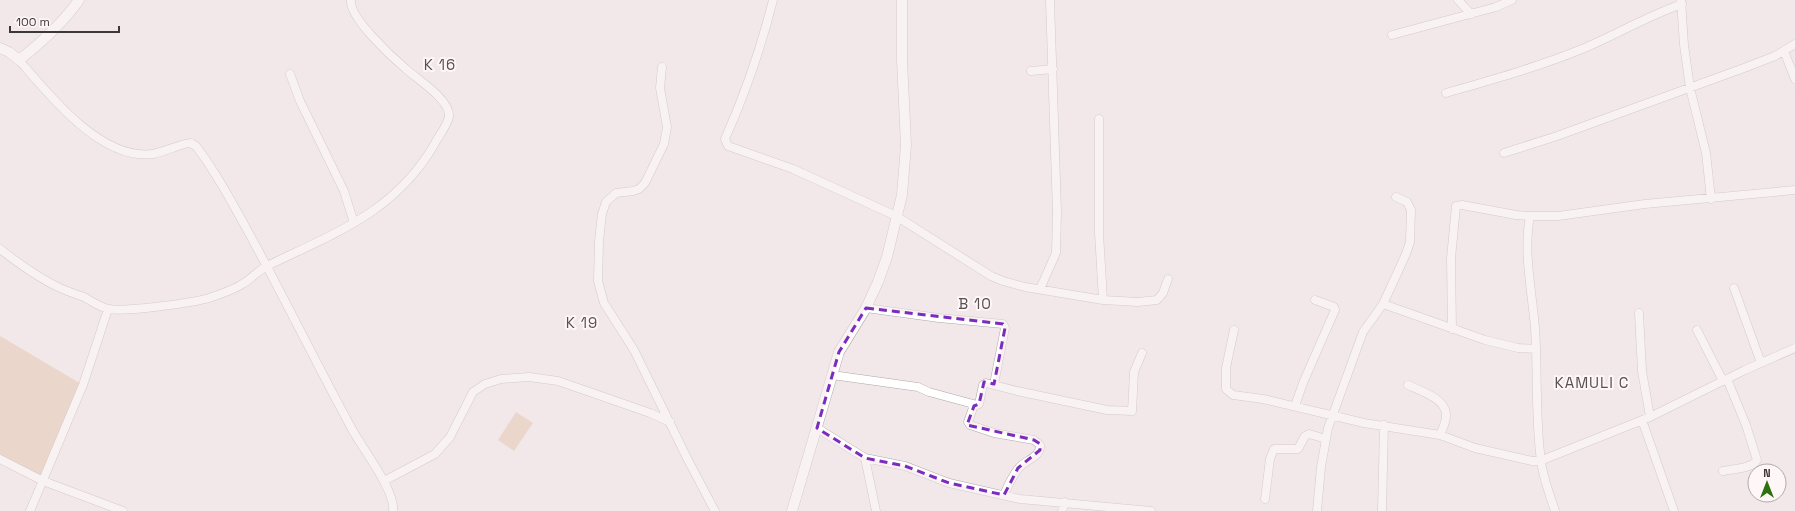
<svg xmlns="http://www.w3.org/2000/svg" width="1795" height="511" font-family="'Space Grotesk',sans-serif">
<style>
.green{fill:#e3c1a7}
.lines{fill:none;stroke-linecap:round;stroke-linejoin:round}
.minor-casing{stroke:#b0a7a8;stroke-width:9}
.tertiary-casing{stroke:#b0a7a8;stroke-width:11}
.minor{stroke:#fff;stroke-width:8}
.tertiary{stroke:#fff;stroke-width:10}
.marked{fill:none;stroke:#7b2cbf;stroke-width:3;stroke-dasharray:8 5;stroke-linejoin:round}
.labels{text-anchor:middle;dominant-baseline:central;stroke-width:4;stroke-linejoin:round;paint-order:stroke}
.quarter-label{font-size:15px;letter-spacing:1px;fill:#585052;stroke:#fef6f7}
</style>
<rect width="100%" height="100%" fill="#f2e8ea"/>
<path class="green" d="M0,336L83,385L43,483L0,455Z
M516,412L533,423L514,451L498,440Z"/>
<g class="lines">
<g class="minor-casing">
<path id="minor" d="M773,0C761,48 745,94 725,139L728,146L793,169L896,216L991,276L1003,281L1025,287L1103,300L1138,302L1157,300L1163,293L1168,279
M1458,0L1471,14
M1681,0L1684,45L1690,88L1706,153L1711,199
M1392,35L1496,7L1512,0
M1784,51L1795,79
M19,60C49,95 101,161 153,154C160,153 187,142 191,143C191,143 195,146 196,146C217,174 234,206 251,237C286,301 318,367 353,431C363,449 396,492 393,511
M662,67L660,88L667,127L664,144L645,183L639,189L633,191L616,193L606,202L602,214L599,241L598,281L604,303L634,350L688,460L715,511
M1031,71L1053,69
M290,74L300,101L344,191L354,223
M1446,93C1491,80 1538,67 1582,49C1616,35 1647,16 1682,4
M1099,119V233L1103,300
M1504,153L1557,136L1744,68L1775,56L1795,44
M0,249C18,263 37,277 58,287C66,291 75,294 84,297C91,301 101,308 109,309C124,312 193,303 209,298C220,294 234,290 244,283C252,278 260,269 269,265C335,233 395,212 434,145C438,137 447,126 449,117C451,100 417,79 406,69C393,58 349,18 351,0
M1734,288L1761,363
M1040,289L1056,253L1057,212L1050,0
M1383,304L1406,254L1410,242L1411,210L1407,202L1396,197
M866,308L939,318L1003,324L1005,328L994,384
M1639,313L1642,371L1650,417
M1452,329L1451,258L1456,206L1462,205L1516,215L1530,216
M1234,330L1226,368V389L1233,395L1263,399L1364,423L1440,435L1475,448L1532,461H1540L1650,417L1745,370L1795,348
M1697,330L1723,381
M832,375L918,387L929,392L977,405L979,404L983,385L986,383L1017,391L1107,410L1132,411L1134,372L1142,353
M1408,385C1421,391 1447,399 1446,416C1446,423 1442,429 1440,435
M974,405L968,422L970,425L994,433L1034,440L1040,445C1041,458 1024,460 1018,469C1012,477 1008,485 1004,495
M1295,406L1303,383L1335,310L1334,307L1315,300
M1642,420L1674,511
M817,428L865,458L905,466L949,483L1020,499L1151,511
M865,458L876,511
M0,459L43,481L123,511
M1723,471C1732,469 1752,469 1757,460L1746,425L1727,379
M384,481L435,454L450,437L473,392L485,384L501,379L529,377L558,381L650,413L670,422
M1265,499L1270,459L1274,449H1298L1305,436L1309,434L1326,439
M30,511L83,385L108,309
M1062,511L1065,502
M1317,511L1321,467L1328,428L1363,332L1383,304L1485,340L1518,348L1536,349
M1382,511L1384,425
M1555,511C1550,495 1543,478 1541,461C1535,417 1538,372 1535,328C1532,291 1523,253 1530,216H1558L1645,204L1795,190"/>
</g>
<g class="tertiary-casing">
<path id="tertiary" d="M0,48L9,52L19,60C42,42 62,24 79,0
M792,511L839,352L866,308L878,282L887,257L902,195L906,145L902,60V0"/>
</g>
<use href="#minor" class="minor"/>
<use href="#tertiary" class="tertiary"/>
</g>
<path d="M0 0H1795V511H0ZM866,308L1003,324L1005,328L994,384L984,382L979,404L974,406L967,425L1034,440L1040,444V450L1018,468L1004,495L949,483L905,466L865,458L817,428L839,352Z" fill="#f2e8ea" fill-opacity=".55" fill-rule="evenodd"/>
<path class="marked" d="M866,308L1003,324L1005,328L994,384L984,382L979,404L974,406L967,425L1034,440L1040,444V450L1018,468L1004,495L949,483L905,466L865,458L817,428L839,352Z"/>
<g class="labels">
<g class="quarter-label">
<text x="440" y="64">K 16</text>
<text x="975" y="303">B 10</text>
<text x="582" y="322">K 19</text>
<text x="1592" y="382">KAMULI C</text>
</g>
</g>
<g transform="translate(1767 483)"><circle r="19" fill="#fef6f7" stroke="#b0aaab"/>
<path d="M0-3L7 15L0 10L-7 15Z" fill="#2e720f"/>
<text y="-6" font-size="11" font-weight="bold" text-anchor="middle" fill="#3c3839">N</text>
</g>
<path d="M10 26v6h109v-6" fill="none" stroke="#3c3839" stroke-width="2"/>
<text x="16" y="26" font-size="12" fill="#3c3839" stroke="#fef6f7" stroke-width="3" paint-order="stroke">100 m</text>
</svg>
